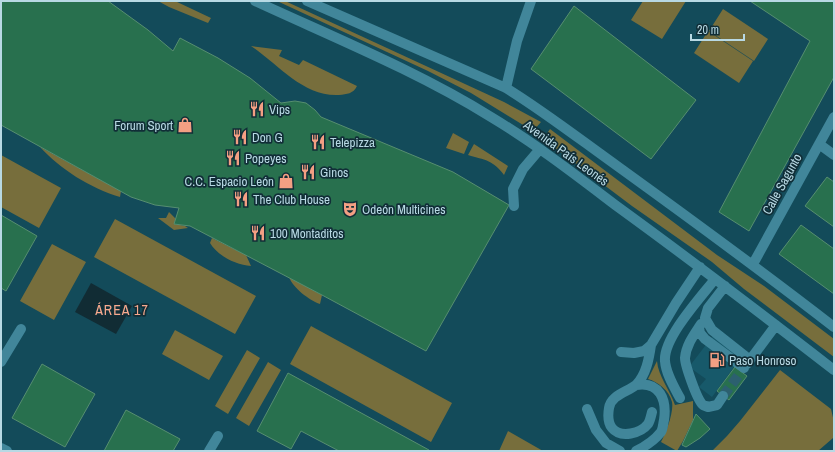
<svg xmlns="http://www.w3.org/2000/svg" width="835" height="452" font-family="'Archivo Narrow',sans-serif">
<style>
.built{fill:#17596a}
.green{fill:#776e3c}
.water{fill:#112c34}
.building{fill:#28704e;stroke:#568e70}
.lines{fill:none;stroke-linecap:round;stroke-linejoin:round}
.minor-tunnel{stroke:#2c606f;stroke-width:10;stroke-dasharray:10 5;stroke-linecap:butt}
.minor{stroke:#41869a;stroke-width:10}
.labels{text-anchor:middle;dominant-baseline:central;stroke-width:3.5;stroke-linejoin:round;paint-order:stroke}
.poi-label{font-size:13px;fill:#b8d9e4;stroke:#112e37;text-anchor:start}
.street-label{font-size:13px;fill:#b8d9e4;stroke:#112e37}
.neighbourhood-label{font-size:14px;letter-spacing:1px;fill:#f7a98e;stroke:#112e37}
</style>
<rect width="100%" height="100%" fill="#134b5a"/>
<path class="built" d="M715,333L744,353L712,397L699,387L706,379L689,367Z"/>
<path class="green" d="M158,1H175L211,18L208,23L169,7Z
M277,1H285L504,102L541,122L533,131L471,93L428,71Z
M643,1H686L662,39L631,20Z
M723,9L768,39L754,61L709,31Z
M708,31L753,61L739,83L694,53Z
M251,46L282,50L279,56L299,65L303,60L357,86C353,94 347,94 339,95C303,97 278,64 251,46Z
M550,129L717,255L764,286L834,339V357L744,289L712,262L632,206L543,139Z
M453,133L469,142L464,154L446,148Z
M474,144L508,166L504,175C493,160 485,160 468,155Z
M40,147L121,191L120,197C90,188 60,169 40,147Z
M1,155L61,188L39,228L1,207Z
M169,212L176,219L175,224L185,226L188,228L174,230L158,218H166Z
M115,219L256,296L235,334L94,257Z
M212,238L246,255L251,266C236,265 218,256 210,243Z
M52,244L86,262L54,320L20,301Z
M289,277L322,295L320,304C309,300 293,288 289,277Z
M311,326L452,403L431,442L290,364Z
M175,330L223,356L209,380L162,354Z
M247,350L260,358L228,414L215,406Z
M657,361C658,376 670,390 675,405L693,401V420L683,441L677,451L661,442C666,433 674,412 672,402C669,390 658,382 648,379Z
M268,362L281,370L249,426L236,418Z
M780,370L831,409L834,422L833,438L818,451H712L727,436L740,421Z
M508,431L543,451H499Z"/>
<path class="water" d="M91,283L132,306L116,334L75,312Z"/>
<path class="building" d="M1,1H108L148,30L173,51L180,38L218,58L250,78L281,103L295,101L306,103L315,110L321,117L453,172L509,205L426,351L322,295L190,226L174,224L179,208L155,205L131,197L1,125Z
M750,1H834V77L749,231L719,212L810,41Z
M574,6L696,100L651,159L531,69Z
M827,177L834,182V227L805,206Z
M1,215L37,236L6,291L1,288Z
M801,225L834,249V294L779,254Z
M42,364L95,394L65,447L12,418Z
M735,367L747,376L729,400L717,391Z
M288,373L429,450L428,451H339L301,431L291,449L257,431Z
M126,410L180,439L173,451H104Z
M696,414L710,429L700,438L686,447L682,445Z"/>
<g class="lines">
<path class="minor-tunnel" d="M723,396L741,372"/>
<path class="minor" d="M255,1C335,38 417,71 491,117C536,144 577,176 618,207C691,260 763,315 834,370
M307,1L506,88C545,112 582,141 620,168C692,220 763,272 834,327
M506,88L517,41L531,1
M819,144L834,155
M514,206L513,189L523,169L540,149
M753,264L834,117
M725,286L708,308L705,318L712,330L750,360
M701,324L699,327L700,333L705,339L744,368
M699,327C693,336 686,346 685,358C685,365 697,400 703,405C703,405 708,407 708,407L717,405L723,396
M651,345C649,359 646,375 636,385C627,392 611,395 609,408C608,414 608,423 612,428C621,439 641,433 648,424C650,421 651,416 652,412
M621,352L634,353L644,351L651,345L676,303L700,267
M1,362L21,329
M747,364L776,325
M636,385C660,381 667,400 664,420C663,424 663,429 661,432C654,441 646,446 636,451
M680,398C674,387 666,374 665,361C663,338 701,297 715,279
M587,409L596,430L606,443L620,451
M1,448L7,451
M209,451L218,436"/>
</g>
<defs>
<g id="restaurant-bare" transform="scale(1.2)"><path d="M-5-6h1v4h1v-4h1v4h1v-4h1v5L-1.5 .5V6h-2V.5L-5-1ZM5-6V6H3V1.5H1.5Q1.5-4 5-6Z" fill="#f39f83" stroke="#112e37" stroke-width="2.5" paint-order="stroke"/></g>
<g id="shop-bare" transform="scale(1.2)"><path d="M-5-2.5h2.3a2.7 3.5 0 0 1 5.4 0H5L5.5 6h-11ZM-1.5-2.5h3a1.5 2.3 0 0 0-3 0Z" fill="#f39f83" stroke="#112e37" stroke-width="2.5" paint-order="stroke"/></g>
<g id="theatre-bare" transform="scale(1.2)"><path d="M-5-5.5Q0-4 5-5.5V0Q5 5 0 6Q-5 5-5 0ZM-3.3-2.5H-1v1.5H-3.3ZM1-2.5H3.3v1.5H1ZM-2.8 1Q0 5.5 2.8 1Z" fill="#f39f83" stroke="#112e37" stroke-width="2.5" paint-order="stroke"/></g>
<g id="fuel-bare" transform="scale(1.2)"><path d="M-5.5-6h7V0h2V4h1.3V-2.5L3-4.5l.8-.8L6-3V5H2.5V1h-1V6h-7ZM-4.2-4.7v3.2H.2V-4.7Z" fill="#f39f83" stroke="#112e37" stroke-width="2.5" paint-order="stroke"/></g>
</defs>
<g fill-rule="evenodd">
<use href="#restaurant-bare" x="257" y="109"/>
<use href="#shop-bare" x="185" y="125"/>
<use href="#restaurant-bare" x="240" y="137"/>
<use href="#restaurant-bare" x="318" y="142"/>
<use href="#restaurant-bare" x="233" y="158"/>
<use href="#restaurant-bare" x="308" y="172"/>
<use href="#shop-bare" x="286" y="181"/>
<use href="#restaurant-bare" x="241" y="199"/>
<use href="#theatre-bare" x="350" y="209"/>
<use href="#restaurant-bare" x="258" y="233"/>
<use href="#fuel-bare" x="717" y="360"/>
</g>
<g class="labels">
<g class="poi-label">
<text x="269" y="109">Vips</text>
<text x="173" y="125" text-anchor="end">Forum Sport</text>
<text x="252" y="137">Don G</text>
<text x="330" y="142">Telepizza</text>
<text x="245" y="158">Popeyes</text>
<text x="320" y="172">Ginos</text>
<text x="274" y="181" text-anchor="end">C.C. Espacio León</text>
<text x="253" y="199">The Club House</text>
<text x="362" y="209">Odeón Multicines</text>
<text x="270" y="233">100 Montaditos</text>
<text x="729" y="360">Paso Honroso</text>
</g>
<g class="street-label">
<text transform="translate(566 153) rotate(36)">Avenida País Leonés</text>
<text transform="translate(782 184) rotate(-61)">Calle Sagunto</text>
</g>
<g class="neighbourhood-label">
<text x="122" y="310">ÁREA 17</text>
</g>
</g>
<rect width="835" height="452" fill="none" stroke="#b8d9e4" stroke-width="4"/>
<path d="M691 34v6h53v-6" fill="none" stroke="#b8d9e4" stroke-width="2"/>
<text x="697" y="34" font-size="12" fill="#b8d9e4" stroke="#112e37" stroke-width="3" paint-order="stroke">20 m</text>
</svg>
